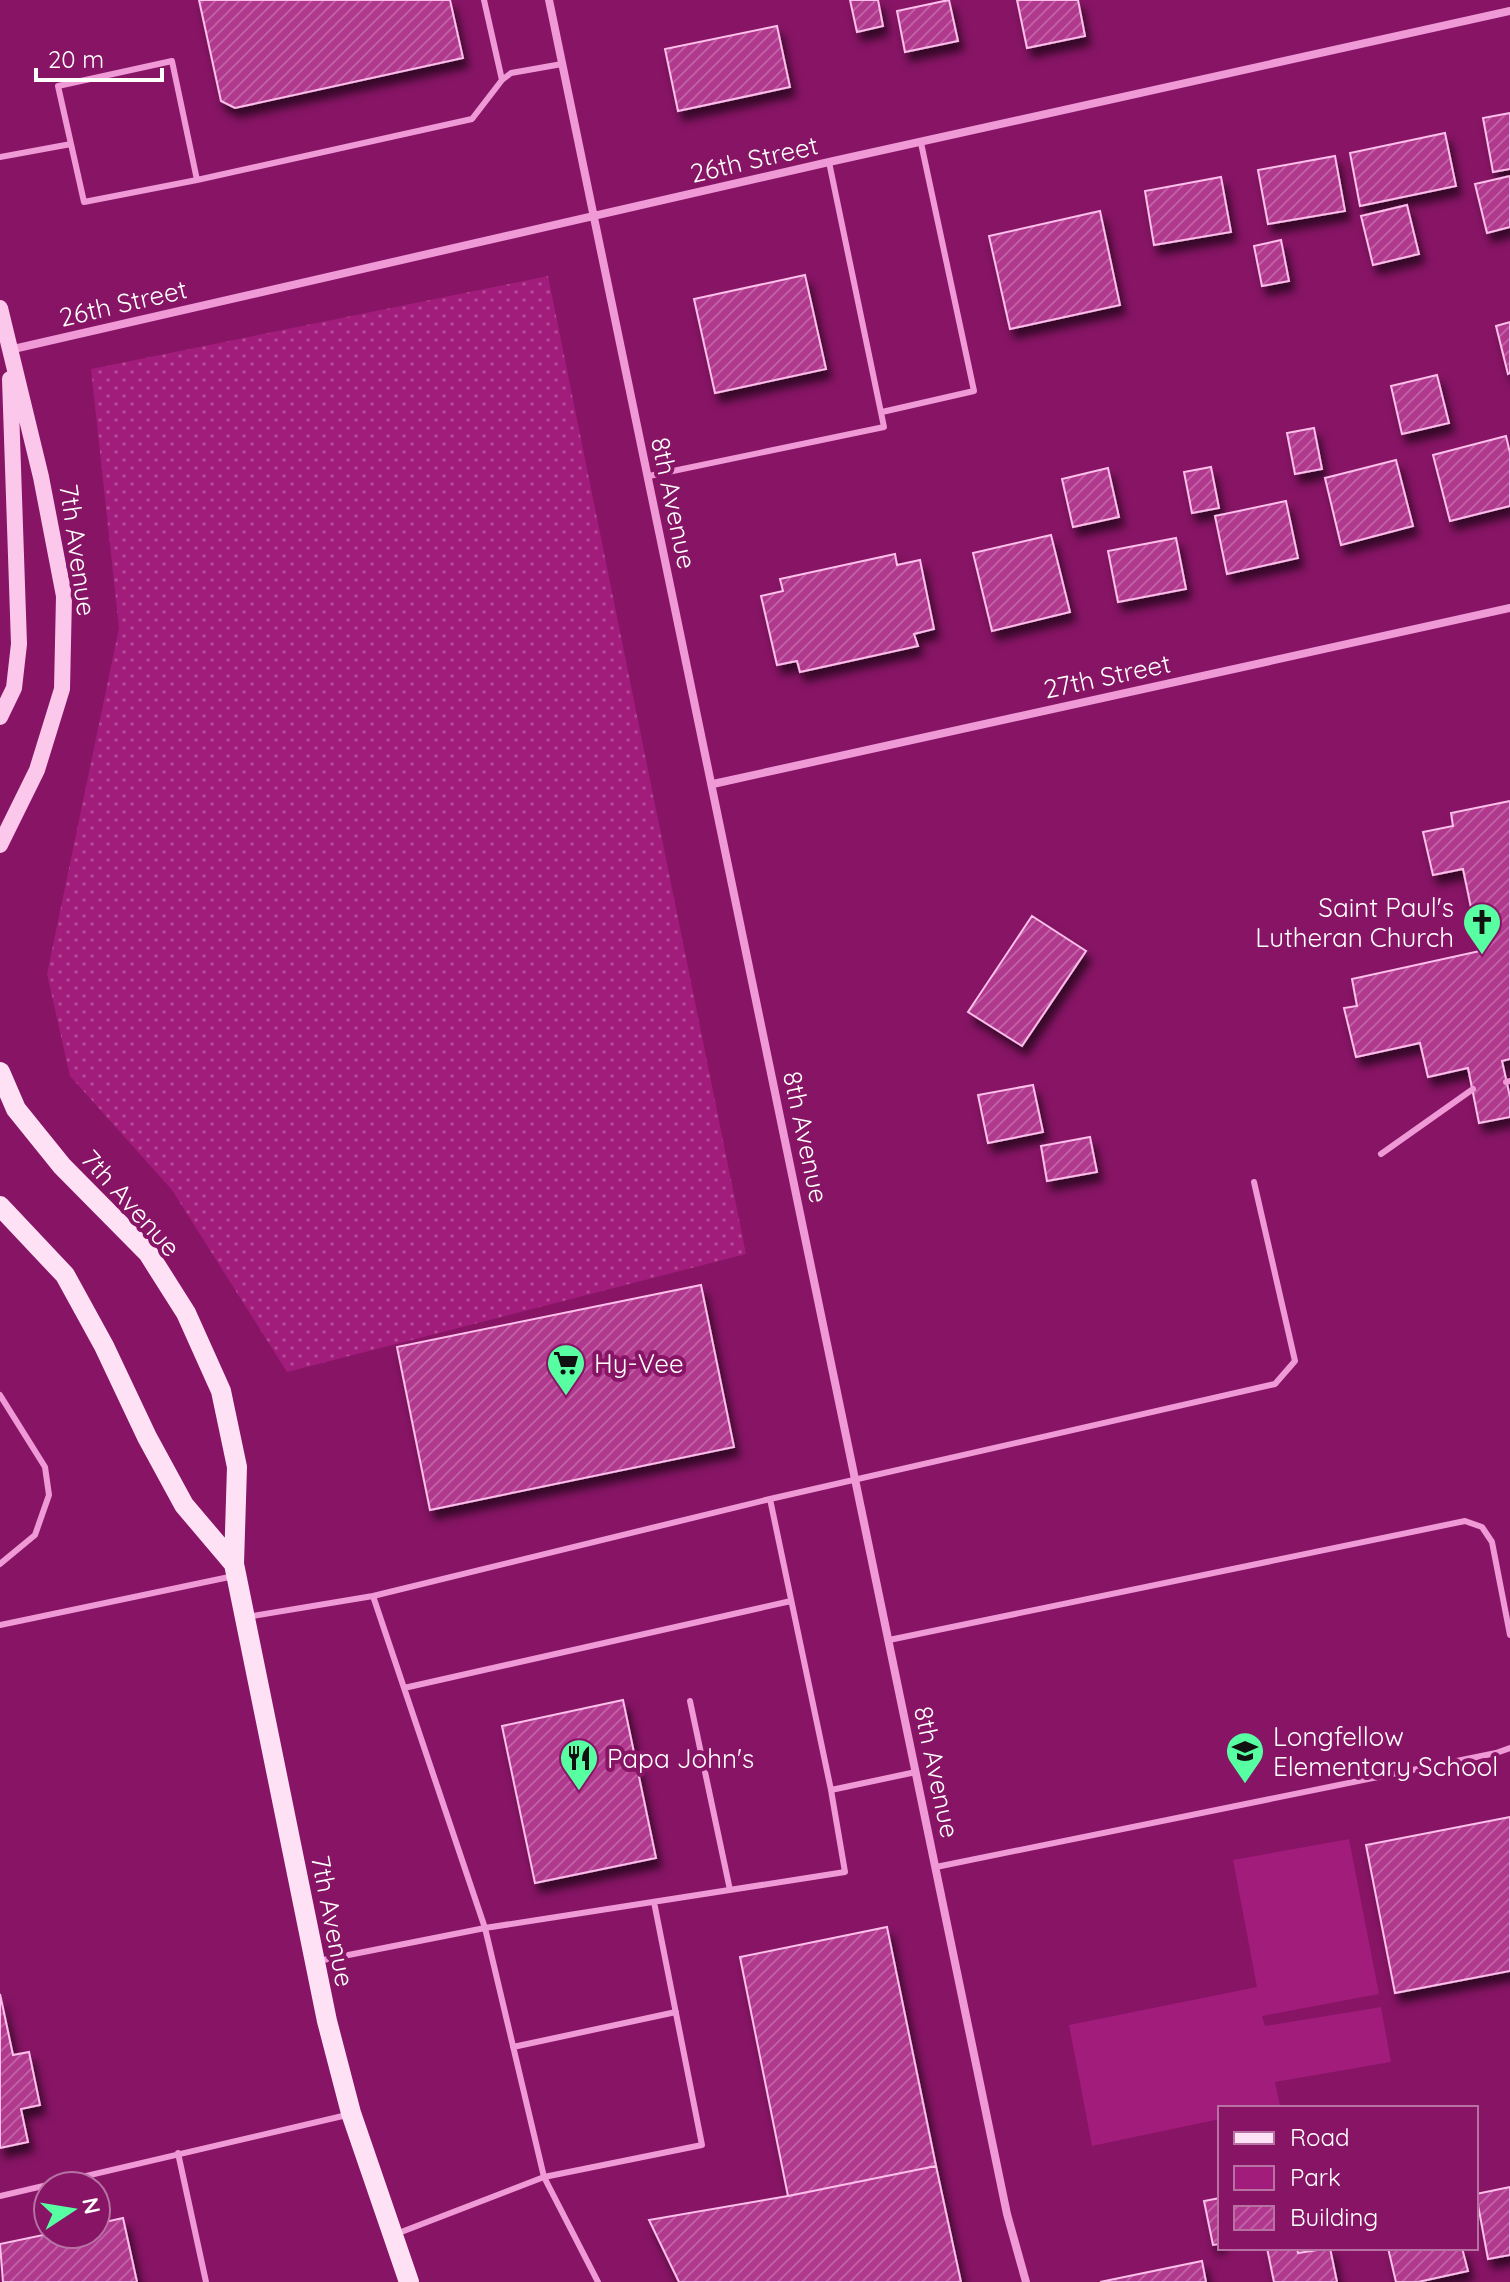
<svg xmlns="http://www.w3.org/2000/svg" width="1510" height="2282" font-family="Quicksand,sans-serif">
<style>
.grass{fill:url(#grass-dots)}
.park{fill:#a11c7b}
.building{fill:url(#building-hatch);stroke:#fbbfea;stroke-width:2;filter:url(#shadow)}
.lines{fill:none;stroke-linecap:round;stroke-linejoin:round}
.service{stroke:#ef99d7;stroke-width:6}
.minor{stroke:#ef99d7;stroke-width:8}
.secondary{stroke:#fbc7eb;stroke-width:16}
.primary{stroke:#ffe1f5;stroke-width:20}
.labels{text-anchor:middle;dominant-baseline:central;stroke-width:8;stroke-linejoin:round;paint-order:stroke}
.street-label{font-size:26px;fill:#fff;stroke:#871465}
.poi-label{font-size:26px;fill:#fff;stroke:#871465;text-anchor:start}
</style>
<defs>
<pattern id="grass-dots" width="8" height="8" patternUnits="userSpaceOnUse" patternTransform="scale(2)"><rect width="8" height="8" fill="#a11c7b"/><path d="M2 2h.1M6 6h.1" fill="none" stroke="#b44995" stroke-width="1.8" stroke-linecap="round"/></pattern>
<pattern id="building-hatch" width="6" height="6" patternUnits="userSpaceOnUse" patternTransform="scale(2)"><rect width="6" height="6" fill="#b0378d"/><path d="M-1 1l2-2M0 6l6-6M5 7l2-2" fill="none" stroke="#c05fa4"/></pattern>
<filter id="shadow"><feDropShadow dx="5" dy="9" stdDeviation="4" flood-color="#0009"/></filter>
</defs>
<rect width="100%" height="100%" fill="#871465"/>
<path class="grass" d="M548,276L746,1254L287,1372L172,1190L70,1076L47,974L119,628L91,369Z"/>
<path class="park" d="M1349,1839L1379,1994L1262,2016L1265,2026L1381,2007L1391,2062L1275,2082L1280,2106L1220,2108V2119L1092,2146L1069,2025L1257,1987L1233,1860Z"/>
<path class="building" d="M199,0H450L463,58L235,108L221,101Z
M850,0H878L883,26L857,32Z
M949,0L958,41L905,52L897,11Z
M1017,0H1078L1085,36L1027,48Z
M777,26L790,87L678,111L665,49Z
M1510,113V169L1493,172L1483,118Z
M1445,133L1456,186L1360,206L1350,153Z
M1335,156L1345,211L1268,224L1258,170Z
M1510,176V227L1487,233L1475,184Z
M1221,177L1231,232L1154,245L1145,191Z
M1407,205L1419,254L1373,265L1361,216Z
M1100,211L1120,305L1010,329L989,236Z
M1281,240L1289,281L1262,286L1254,246Z
M805,275L826,369L715,393L694,299Z
M1510,322V373L1508,374L1496,326Z
M1437,375L1449,423L1402,434L1391,386Z
M1314,428L1322,469L1295,474L1287,433Z
M1506,436L1510,453V506L1450,521L1433,455Z
M1396,460L1413,526L1341,545L1325,478Z
M1211,467L1219,508L1192,513L1184,472Z
M1108,468L1119,517L1073,527L1062,479Z
M1286,501L1298,558L1227,574L1215,516Z
M1051,535L1070,612L992,631L973,553Z
M1176,538L1186,589L1118,602L1108,551Z
M895,554L897,565L920,560L934,629L914,634L918,646L800,672L797,661L777,665L761,596L783,591L780,579Z
M1510,801V1059L1502,1061L1510,1097V1117L1479,1123L1468,1068L1428,1077L1420,1043L1356,1057L1344,1008L1357,1006L1352,979L1480,951L1463,869L1433,875L1423,832L1453,826L1451,813Z
M1032,916L1086,951L1022,1046L968,1012Z
M1033,1085L1043,1132L988,1143L978,1095Z
M1090,1137L1097,1172L1047,1181L1041,1146Z
M701,1285L734,1447L430,1510L397,1347Z
M623,1700L656,1858L535,1883L502,1726Z
M1510,1817V1971L1395,1993L1366,1845Z
M887,1927L936,2166L788,2196L740,1957Z
M0,1994L13,2055L29,2052L40,2105L21,2109L28,2142L0,2148Z
M936,2166L961,2282H679L649,2220L788,2196Z
M1510,2187V2255L1488,2259L1476,2194Z
M1220,2198V2244L1213,2245L1204,2201Z
M123,2218L137,2282H3L0,2244L48,2234H96V2224Z
M1267,2248H1297L1298,2253L1330,2248L1337,2282H1274Z
M1388,2248H1462L1468,2271L1418,2282H1396Z
M1202,2261L1206,2282H1100Z"/>
<g class="lines">
<path class="service" d="M484,0L502,80
M0,157L71,144
M197,180L172,61L58,86L84,202L197,180L472,119L502,80L511,73L562,64
M882,412L974,391L921,143
M649,476L884,427L829,162
M1506,1082L1510,1081
M1381,1154L1473,1089
M0,1395L45,1467L49,1495L35,1535L0,1564
M770,1499L831,1790
M373,1596L485,1928L845,1872L831,1790L916,1772
M247,1617L373,1596L770,1499L1275,1384L1295,1361L1254,1182
M0,1625L234,1576
M889,1640L1465,1521L1482,1527L1492,1542L1510,1635
M404,1688L791,1601
M690,1701L730,1890
M936,1867L1496,1753L1510,1748
M318,1961L485,1928L544,2177L702,2145L654,1902
M513,2047L676,2012
M178,2153L206,2282
M0,2196L347,2115
M396,2234L544,2177L598,2282"/>
<path class="minor" d="M549,0L1007,2214L1026,2282
M9,350L829,162L1510,11
M713,784L1510,608"/>
<path class="secondary" d="M0,308L41,477L64,596L62,689L37,770L0,845
M0,717L14,688L19,644L10,379"/>
<path class="primary" d="M0,1072L16,1109L62,1166L148,1253L186,1313L221,1391L237,1467L234,1564L327,2021L351,2113L409,2282
M0,1206L65,1275L104,1346L147,1437L184,1505L234,1564"/>
</g>
<defs>
<g id="church-pin" transform="scale(2)"><path d="M0 17L-7.5 6A9.5 9.5 0 1 1 7.5 6Z" fill="#57ffa2" stroke="#871465"/><path d="M-1.2-6h2.4v3.5h3.3v2.4h-3.3V6h-2.4V-.1h-3.3v-2.4h3.3Z" fill="#111"/></g>
<g id="supermarket-pin" transform="scale(2)"><path d="M0 17L-7.5 6A9.5 9.5 0 1 1 7.5 6Z" fill="#57ffa2" stroke="#871465"/><path d="M-6-5.5h2.5l.6 2H6L4.5 2H-2.5L-4.4-4H-6ZM-1.5 3.2a1.3 1.3 0 1 0 .1 0ZM3 3.2a1.3 1.3 0 1 0 .1 0Z" fill="#111"/></g>
<g id="school-pin" transform="scale(2)"><path d="M0 17L-7.5 6A9.5 9.5 0 1 1 7.5 6Z" fill="#57ffa2" stroke="#871465"/><path d="M0-5L7-2L0 1L-7-2ZM-4 1L0 2.5L4 1V4Q0 6-4 4Z" fill="#111"/></g>
<g id="restaurant-pin" transform="scale(2)"><path d="M0 17L-7.5 6A9.5 9.5 0 1 1 7.5 6Z" fill="#57ffa2" stroke="#871465"/><path d="M-5-6h1v4h1v-4h1v4h1v-4h1v5L-1.5 .5V6h-2V.5L-5-1ZM5-6V6H3V1.5H1.5Q1.5-4 5-6Z" fill="#111"/></g>
</defs>
<g fill-rule="evenodd">
<use href="#church-pin" x="1482" y="922"/>
<use href="#supermarket-pin" x="566" y="1363"/>
<use href="#school-pin" x="1245" y="1751"/>
<use href="#restaurant-pin" x="579" y="1758"/>
</g>
<g class="labels">
<g class="street-label">
<text transform="translate(754 159) rotate(-13)">26th Street</text>
<text transform="translate(123 303) rotate(-13)">26th Street</text>
<text transform="translate(674 503) rotate(78)">8th Avenue</text>
<text transform="translate(78 550) rotate(82)">7th Avenue</text>
<text transform="translate(1107 676) rotate(-12)">27th Street</text>
<text transform="translate(806 1137) rotate(78)">8th Avenue</text>
<text transform="translate(131 1203) rotate(48)">7th Avenue</text>
<text transform="translate(937 1772) rotate(78)">8th Avenue</text>
<text transform="translate(333 1921) rotate(79)">7th Avenue</text>
</g>
<g class="poi-label">
<text x="1454" y="907" text-anchor="end">Saint Paul's<tspan x="1454" dy="30">Lutheran Church</tspan></text>
<text x="594" y="1363">Hy-Vee</text>
<text x="1273" y="1736">Longfellow<tspan x="1273" dy="30">Elementary School</tspan></text>
<text x="607" y="1758">Papa John's</text>
</g>
</g>
<rect x="1218" y="2106" width="260" height="144" fill="#871465" stroke="#b772a3" stroke-width="2"/>
<rect x="1234" y="2132" width="40" height="12" fill="#ffe1f5" stroke="#b772a3" stroke-width="2"/>
<text x="1290" y="2146" font-size="24" fill="#ffffff">Road</text>
<rect x="1234" y="2166" width="40" height="24" fill="#a11c7b" stroke="#b772a3" stroke-width="2"/>
<text x="1290" y="2186" font-size="24" fill="#ffffff">Park</text>
<rect x="1234" y="2206" width="40" height="24" fill="url(#building-hatch)" stroke="#b772a3" stroke-width="2"/>
<text x="1290" y="2226" font-size="24" fill="#ffffff">Building</text>
<g transform="translate(72 2210) rotate(78)"><circle r="38" fill="#871465" stroke="#b772a3" stroke-width="2"/>
<path d="M0-6L14 30L0 20L-14 30Z" fill="#57ffa2"/>
<text y="-12" font-size="22" font-weight="bold" text-anchor="middle" fill="#ffffff">N</text>
</g>
<path d="M36 68v12h126v-12" fill="none" stroke="#ffffff" stroke-width="4"/>
<text x="48" y="68" font-size="24" fill="#ffffff" stroke="#871465" stroke-width="6" paint-order="stroke">20 m</text>
</svg>
